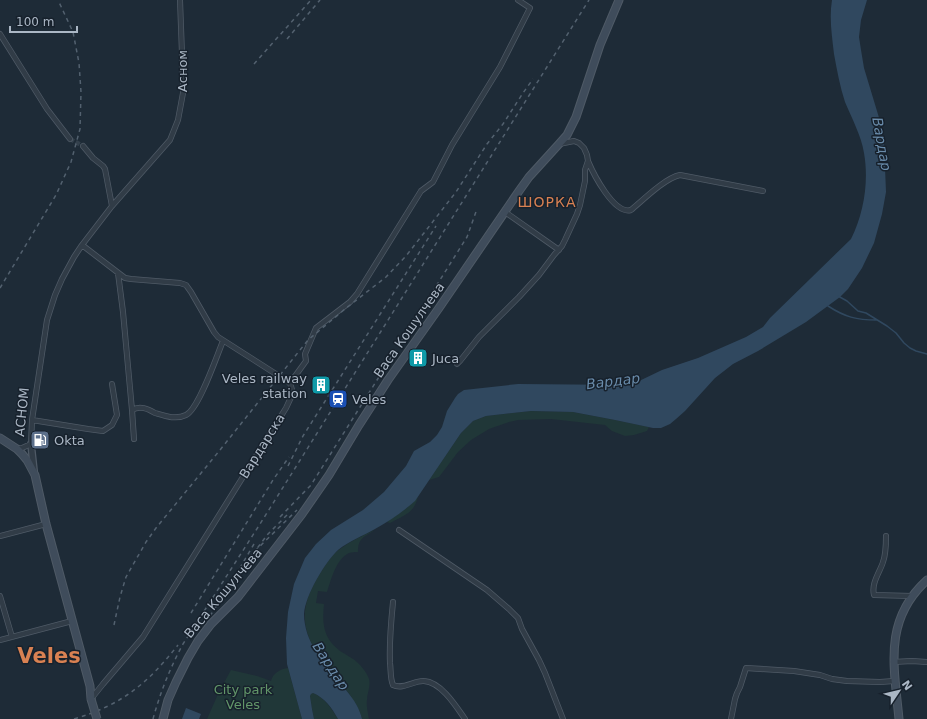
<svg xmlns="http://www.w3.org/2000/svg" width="927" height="719" font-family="'DejaVu Sans',sans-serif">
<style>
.green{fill:#203738}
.water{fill:#30485f}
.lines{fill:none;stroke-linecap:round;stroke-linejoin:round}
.stream{stroke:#30485f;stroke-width:1.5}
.minor-tunnel{stroke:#33404c;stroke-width:4.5;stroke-dasharray:4.5 2;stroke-linecap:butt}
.minor-casing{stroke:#4f5a66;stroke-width:6}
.tertiary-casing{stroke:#4f5a66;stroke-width:8}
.secondary-casing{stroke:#4f5a66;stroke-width:9}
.minor{stroke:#313c47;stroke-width:4.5}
.tertiary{stroke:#313c47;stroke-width:5.5}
.secondary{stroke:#3f4c5b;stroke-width:7}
.rail{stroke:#53616f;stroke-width:1.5;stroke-dasharray:4 4;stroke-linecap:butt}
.secondary-bridge-casing{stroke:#4f5a66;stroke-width:9;stroke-linecap:butt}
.secondary-bridge{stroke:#3f4c5b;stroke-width:7}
.labels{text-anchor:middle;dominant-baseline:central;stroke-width:3;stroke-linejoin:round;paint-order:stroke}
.street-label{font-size:13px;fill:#abb7c5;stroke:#17212c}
.poi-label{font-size:13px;fill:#abb7c5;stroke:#17212c;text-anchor:start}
.park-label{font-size:13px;fill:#629669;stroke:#17212c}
.water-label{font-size:14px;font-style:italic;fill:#698baa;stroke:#17212c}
.neighbourhood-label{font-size:14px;letter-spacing:1px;fill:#d98152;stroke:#17212c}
.town-label{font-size:21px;font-weight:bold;fill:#d98152;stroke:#17212c}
</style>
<rect width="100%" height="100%" fill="#1e2b37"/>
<path class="green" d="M531,411L573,412L615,420L649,427L647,431L634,435L625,436L612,431L605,425L551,419L518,420L509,422L489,429L471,440L458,452L439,477L429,480L461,433L473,421L486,416Z
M418,496C415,513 403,516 390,523L387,522L408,507Z
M375,530C364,537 358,538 358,552C355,552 352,552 349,553C336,559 331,580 327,592L318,591L316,603L324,604C322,624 323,638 340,651C346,655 353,658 358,663C362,667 367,673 369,679C371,686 367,693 367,700C366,706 368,713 369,719H362C359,706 349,693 340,683C335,677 328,671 324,664C300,630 298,608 321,572C326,564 332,554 340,549C351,541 363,535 375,530Z
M288,668L302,719H207L219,692L231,670L257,676L271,681C273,673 280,669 288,668Z
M313,693C325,698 331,708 338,719H314L312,709L310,696L311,694Z"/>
<path class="water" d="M832,0H867L861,20L859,37L861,50L864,68L880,121L884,143L886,192L882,214L874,243L862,268L848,289L840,297L806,322L758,351L733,364L715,378L685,411L676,419L670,424L661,428H653L615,420L573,412L531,411L486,416L473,421L461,433L415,501C403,512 389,521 375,529C363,536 349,541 338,550C325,562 305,596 304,614C304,627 309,641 316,651C319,656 322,662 326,667C338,682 358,699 362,719H338C332,708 325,698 313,693L311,694L310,696L312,709L314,719H302L287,664L286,638L288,612L294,584L305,558L316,544L331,530L363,510L384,492L406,466L414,451L430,442L437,435L442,427L447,411L455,398L458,394L464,390L518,384L628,385L637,382L662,370L698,358L746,337L763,327L770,318L851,239C864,213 869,181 864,153C861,135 852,119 845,102C840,87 837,70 834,54C832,36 829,18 832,0Z
M186,708L201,714L199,719H182Z"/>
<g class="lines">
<path class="stream" d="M838,296L847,301L858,311L866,313L887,326L896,333L904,343L910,348L916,351L927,354
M828,306C845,317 856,320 877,320"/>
<path class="minor-tunnel" d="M70,139L83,146"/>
<g class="minor-casing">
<path id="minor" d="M0,34L47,109L70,139
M83,146L93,158L103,166L105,169L112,206
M588,161C593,173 614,215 631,210C643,200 665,178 680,175L763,191
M505,212L559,250
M82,245L125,278L131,279L180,283L186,285L191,292L214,332L218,337L290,383L293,393L286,408L143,637L103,684L91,699
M118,273L123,312L132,410
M457,364L460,361L479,337L519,297L539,275L554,255L562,246L565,240L577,214L580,205L585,181V170L588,161L587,155L584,148L579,143L574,141L559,144
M290,383L306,361L305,354L316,328L350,302L357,294L421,191L433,182L452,145L500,67L530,8L518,0
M32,420L88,429L103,431L112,425L117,415L112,384
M134,439L132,410C140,405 148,409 155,413C165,416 176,420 186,415C199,409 217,355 223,341
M17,449L22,448L31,444L32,420L47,320L55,295L62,279L74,257L82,245L112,206L170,140L178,120L183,93V81L180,0
M399,530L487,590L509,609L518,618L522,629L539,660L545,673L563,719
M0,536L46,524
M886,536C886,544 886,554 883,562C880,572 871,583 874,595L912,596
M0,596L12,637
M393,602C391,622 389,642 390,663C391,670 390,678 393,685C403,690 415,680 424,681C441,682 456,706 465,719
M0,640L72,621
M893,662L912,661L927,662
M731,719L735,699L737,693L740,687L746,668L794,671L820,675L832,679L847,681L880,682L894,681"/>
</g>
<g class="tertiary-casing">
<path id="tertiary" d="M31,444L34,471"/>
</g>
<g class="secondary-casing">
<path id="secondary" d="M0,438L17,449L22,454L27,460L35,475L46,524L90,686L91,699
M163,719L168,700L176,682L188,658L198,641L211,624L238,597L302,514L329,475L359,425L388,380L439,308L519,191L529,177L559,144L567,135L576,117L600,45L619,0
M899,719C894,666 883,620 927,580"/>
</g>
<use href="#minor" class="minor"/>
<use href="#tertiary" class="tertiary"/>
<use href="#secondary" class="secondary"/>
<path class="rail" d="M287,39L320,0
M254,64L311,0
M0,288L56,195L71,162L80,129L81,92L79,63L73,32L58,0
M288,466L303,436L436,226
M287,515L268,534L255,551L297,510
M280,517L311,485L467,237L477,209
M254,544L231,583L255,551
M191,613L273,480L289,457
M210,616L231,583
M114,625L120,597L126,577L146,542L156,528L220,450L308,340L345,309L386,277L406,256L456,192L487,144L503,124L523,93L533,79
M74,719C122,705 148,683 178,645
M153,719C160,693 170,668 183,644L260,524L589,0"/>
<g class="secondary-bridge-casing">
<path id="secondary-bridge" d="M91,699L97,719"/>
</g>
<use href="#secondary-bridge" class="secondary-bridge"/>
</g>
<defs>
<g id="building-square" transform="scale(1)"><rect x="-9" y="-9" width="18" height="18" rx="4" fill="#0f9aa8" stroke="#17212c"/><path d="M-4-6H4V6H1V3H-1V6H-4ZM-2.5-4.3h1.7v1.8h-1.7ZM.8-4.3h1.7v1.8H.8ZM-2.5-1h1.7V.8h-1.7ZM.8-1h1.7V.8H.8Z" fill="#fff"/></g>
<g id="station-square" transform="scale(1)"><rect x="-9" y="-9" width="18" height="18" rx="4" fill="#1a4fb4" stroke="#17212c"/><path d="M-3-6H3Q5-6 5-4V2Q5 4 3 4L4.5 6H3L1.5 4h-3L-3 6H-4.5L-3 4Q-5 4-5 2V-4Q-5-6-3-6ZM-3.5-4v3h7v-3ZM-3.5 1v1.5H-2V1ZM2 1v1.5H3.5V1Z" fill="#fff"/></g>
<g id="fuel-square" transform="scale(1)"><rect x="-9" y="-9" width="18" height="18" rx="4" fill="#5c6f8a" stroke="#17212c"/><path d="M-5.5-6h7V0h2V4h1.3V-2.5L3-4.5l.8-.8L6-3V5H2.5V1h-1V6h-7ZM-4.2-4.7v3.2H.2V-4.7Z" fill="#fff"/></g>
</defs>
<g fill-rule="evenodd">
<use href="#building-square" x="418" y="358"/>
<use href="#building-square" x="321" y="385"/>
<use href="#station-square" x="338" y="399"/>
<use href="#fuel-square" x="40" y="440"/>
</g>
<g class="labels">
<g class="street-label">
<text transform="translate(182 71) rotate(-90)">Асном</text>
<text transform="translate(409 330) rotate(-55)">Васа Кошулчева</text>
<text transform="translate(22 412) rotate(-84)">АСНОМ</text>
<text transform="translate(262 446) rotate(-58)">Вардарска</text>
<text transform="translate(223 593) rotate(-50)">Васа Кошулчева</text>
</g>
<g class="poi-label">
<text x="432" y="358">Juca</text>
<text x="307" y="378" text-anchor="end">Veles railway<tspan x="307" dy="15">station</tspan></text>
<text x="352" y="399">Veles</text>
<text x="54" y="440">Okta</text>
</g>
<g class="park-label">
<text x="243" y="689">City park<tspan x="243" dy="15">Veles</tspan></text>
</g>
<g class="water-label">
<text transform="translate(882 144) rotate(80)">Вардар</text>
<text transform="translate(613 381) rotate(-7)">Вардар</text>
<text transform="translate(331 666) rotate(57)">Вардар</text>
</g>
<g class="neighbourhood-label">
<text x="547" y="202">ШОРКА</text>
</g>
<g class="town-label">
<text x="49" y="656">Veles</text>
</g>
</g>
<g transform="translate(899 691) rotate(55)" stroke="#17212c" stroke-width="3" paint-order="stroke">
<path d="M0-3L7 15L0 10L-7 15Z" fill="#abb7c5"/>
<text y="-6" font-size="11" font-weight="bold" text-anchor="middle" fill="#abb7c5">N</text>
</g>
<path d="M10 26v6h67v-6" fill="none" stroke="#abb7c5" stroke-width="2"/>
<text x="16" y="26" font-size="12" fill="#abb7c5" stroke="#17212c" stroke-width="3" paint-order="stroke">100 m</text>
</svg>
